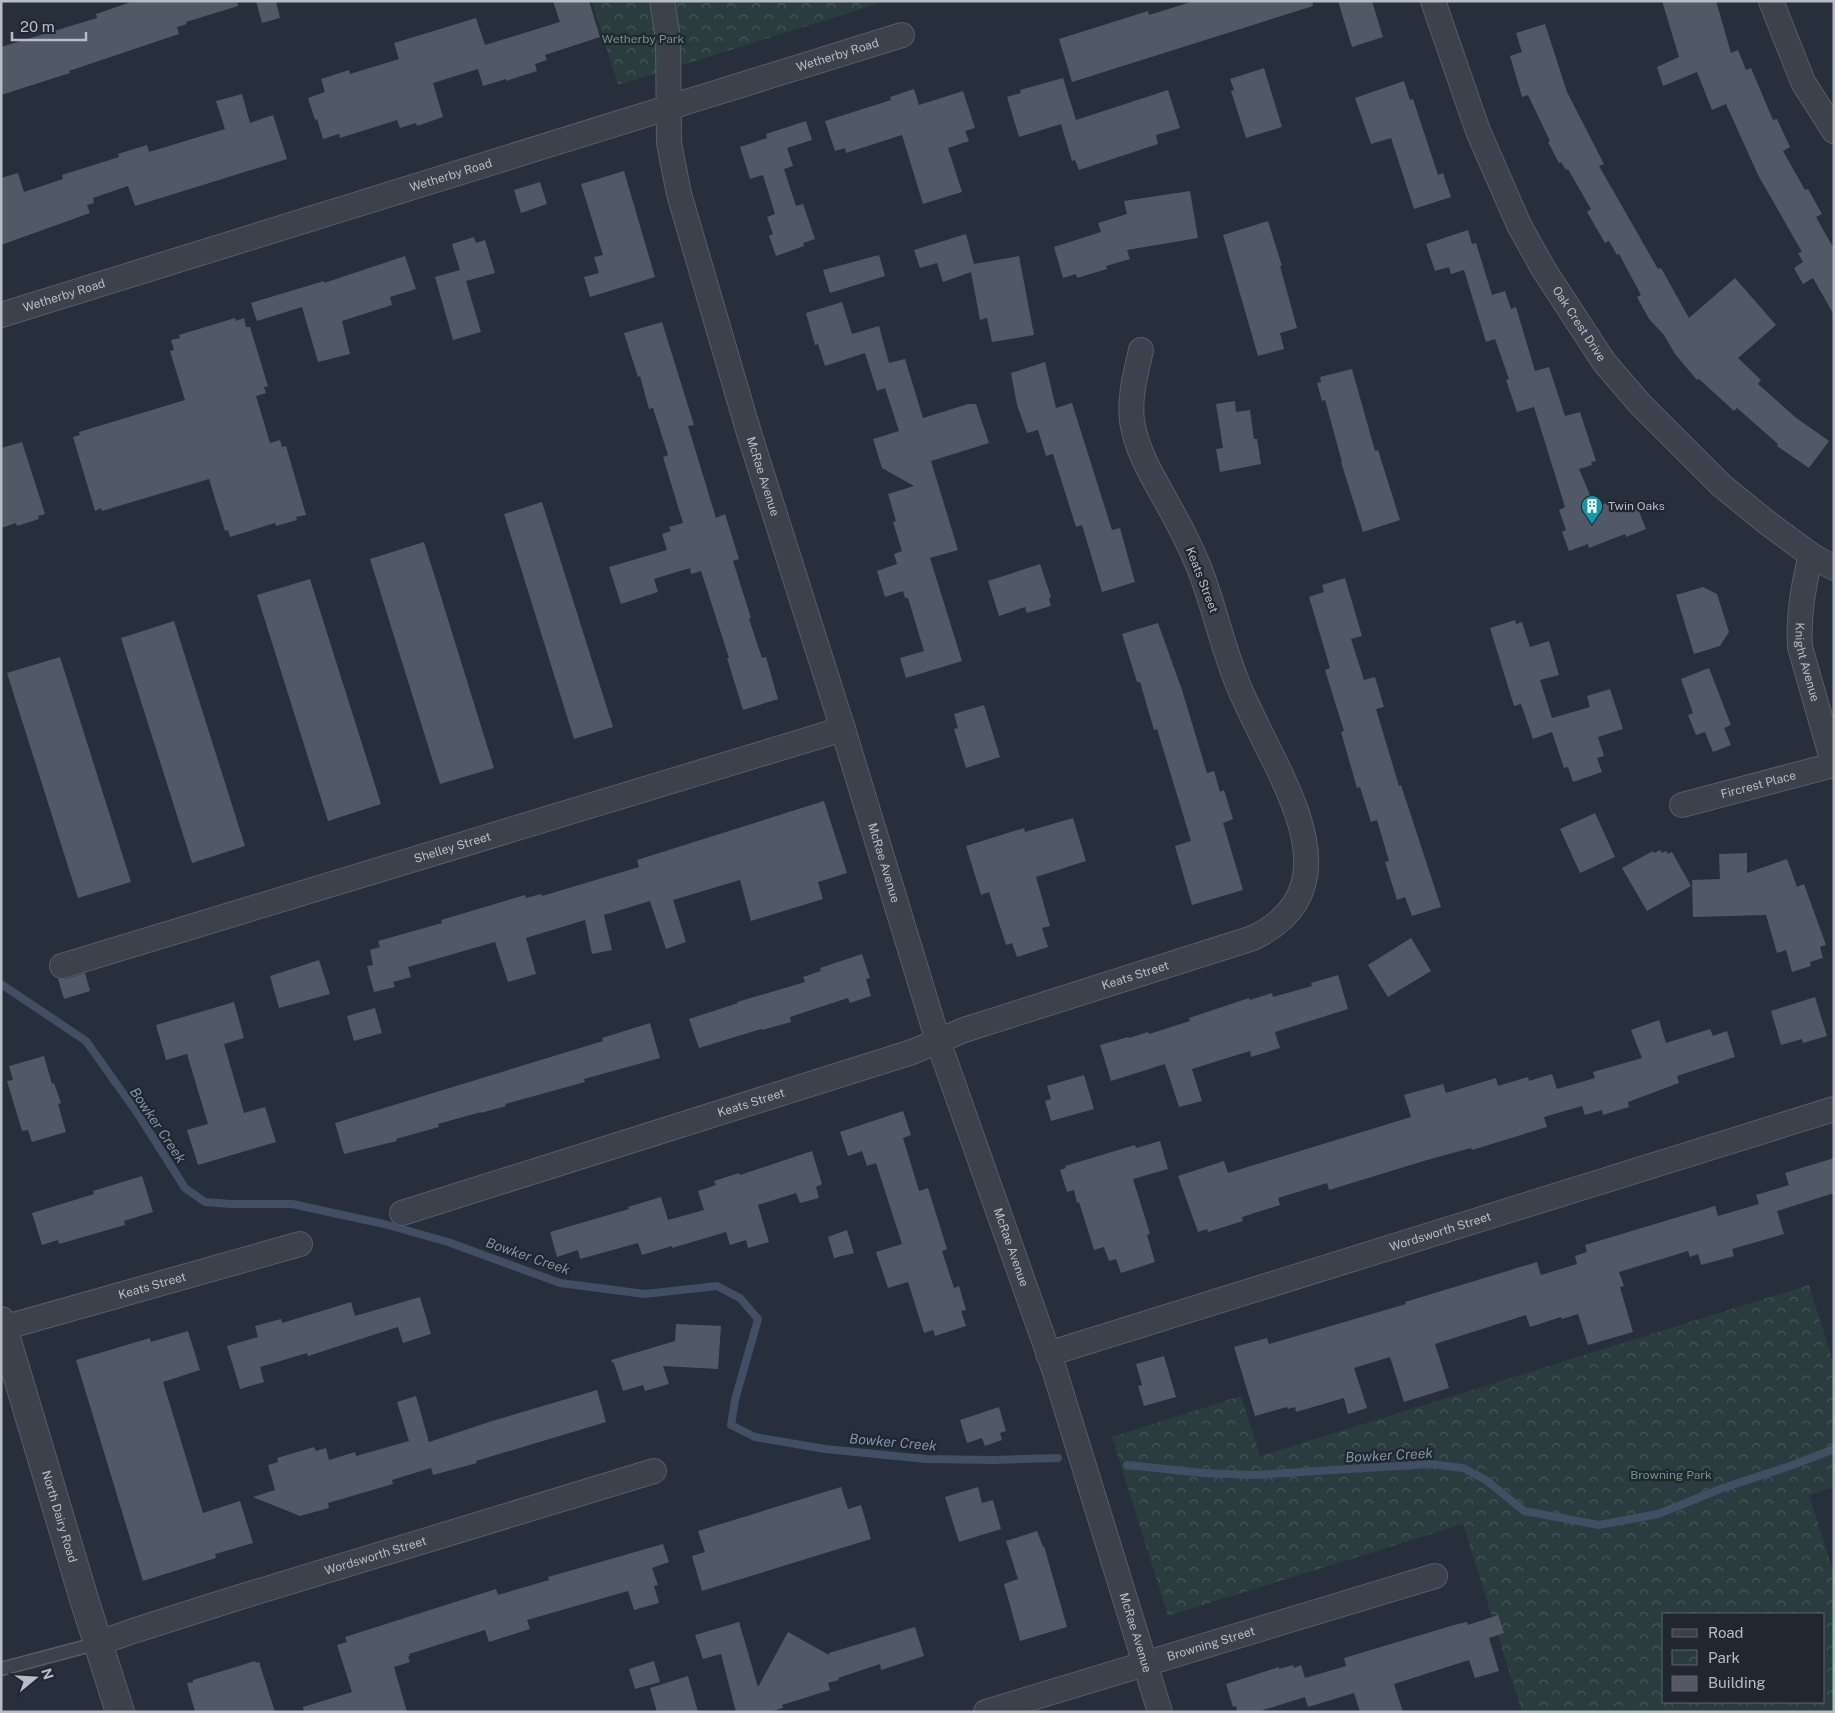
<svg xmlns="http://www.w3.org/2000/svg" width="1835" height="1713" font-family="'Public Sans',sans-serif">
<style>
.park{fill:url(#park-crowns);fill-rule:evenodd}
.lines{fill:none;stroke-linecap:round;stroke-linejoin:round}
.stream{stroke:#414e64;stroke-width:8}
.building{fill:#515866}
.service-casing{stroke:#565d67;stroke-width:15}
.minor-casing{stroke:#565d67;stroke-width:26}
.tertiary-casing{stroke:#565d67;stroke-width:30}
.service{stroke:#3b424c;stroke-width:12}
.minor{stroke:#3b424c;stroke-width:24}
.tertiary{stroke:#3b424c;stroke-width:28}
.labels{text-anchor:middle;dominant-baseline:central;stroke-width:4.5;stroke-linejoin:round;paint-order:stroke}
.park-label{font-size:12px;fill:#72957b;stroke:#202731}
.street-label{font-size:12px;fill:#b7bdc7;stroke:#202731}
.poi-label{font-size:12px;fill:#b7bdc7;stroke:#202731;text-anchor:start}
.water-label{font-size:14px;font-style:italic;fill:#8392aa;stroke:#202731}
</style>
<defs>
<pattern id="park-crowns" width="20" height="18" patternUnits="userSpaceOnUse" patternTransform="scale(1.25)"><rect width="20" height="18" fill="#2b3c3e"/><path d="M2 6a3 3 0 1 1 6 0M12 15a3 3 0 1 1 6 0" fill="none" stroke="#485658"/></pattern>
</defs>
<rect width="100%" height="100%" fill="#282f3c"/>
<path class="park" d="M592,1H887L618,85Z
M1809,1285L1834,1365V1487L1809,1495L1834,1574V1712H1522L1463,1524L1168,1616L1112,1437L1241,1396L1260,1456ZM1664,1614H1824V1702H1664Z"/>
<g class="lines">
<path class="stream" d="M1,984L86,1041L138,1114L185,1188L205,1202L230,1204H292L384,1224L448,1242L560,1283L645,1294L717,1286L740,1298L758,1319L735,1400L731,1425L755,1437L825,1449L926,1459L992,1460L1058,1458
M1127,1465L1203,1473L1255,1475L1430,1464L1463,1468L1486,1480L1524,1511L1599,1525L1658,1514L1723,1488L1790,1466L1834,1449"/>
</g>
<path class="building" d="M134,1H237L238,6L186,22L187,24L177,27L179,34L69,71L70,73L1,95V47L97,18L96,14Z
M256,1H276L280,18L262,23Z
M553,1H589L600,37L545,55L547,60L535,64L537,71L506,81V79L483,86L478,69L433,83L443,117L417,126L416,123L400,128L397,120L340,138L339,134L323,139L317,119L315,120L308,98L325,92L321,79L349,70L350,74L399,59L394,43L476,18L485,45L560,22Z
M1194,1H1312L1313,6L1072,82L1059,39L1148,11L1149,15Z
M1338,1H1372L1383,37L1352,47Z
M1662,1H1716L1731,53L1738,50L1746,70L1751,68L1773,120L1777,119L1790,147L1783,151L1805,190L1808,189L1822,214L1816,217L1834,249V315L1813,278L1803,284L1794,268L1803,262L1798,253L1802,252L1758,175L1726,104L1712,110L1697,72L1663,86L1657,67L1679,57Z
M1545,24L1567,92L1604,164L1599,166L1658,269L1661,268L1689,318L1735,278L1776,325L1738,358L1761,380L1758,384L1795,417L1829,441L1809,468L1777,446L1778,444L1737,408L1734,411L1699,379L1697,380L1675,354L1664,335L1649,319L1637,297L1641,295L1619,254L1617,255L1609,241L1605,243L1587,212L1591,209L1568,169L1566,170L1561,162L1559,163L1548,142L1550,141L1528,95L1522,97L1510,56L1522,52L1516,33Z
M1264,68L1282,127L1246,138L1231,91L1234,90L1230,79Z
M1063,78L1076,120L1168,90L1180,128L1156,135L1158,144L1079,170L1075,160L1072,161L1061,124L1019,137L1007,97L1021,93L1020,90Z
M1404,81L1410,100L1413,99L1438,175L1443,173L1451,197L1414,209L1391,138L1371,144L1355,98Z
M914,89L919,105L963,91L975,128L965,131L969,141L948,148L962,192L923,204L902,135L846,153L845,148L835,151L825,121L891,100L890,97Z
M242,94L250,123L273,115L287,159L135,206L128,186L93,198L94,203L87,205L90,213L1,245V178L18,173L24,192L63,179L62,175L119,157L118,154L147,145L149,152L225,129L216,101Z
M806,121L812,140L787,148L793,166L784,169L796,206L803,204L815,239L803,243L804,246L776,256L769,236L773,234L767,217L775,214L763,175L750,179L740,147L767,138L766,134Z
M624,171L655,277L590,297L584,277L599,273L594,257L603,255L581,184Z
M540,182L547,204L521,213L514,190Z
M1190,191L1198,238L1127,250L1130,259L1106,266L1107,269L1077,278L1076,274L1063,278L1054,247L1101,232L1098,223L1127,214L1124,201Z
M1268,221L1282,266H1280L1297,328L1280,333L1284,349L1258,356L1223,235Z
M1468,230L1472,244L1476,243L1492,295L1505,291L1511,309L1516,307L1535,371L1549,367L1565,416L1580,412L1596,461L1591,462L1592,465L1579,469L1595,507L1609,502L1611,508L1617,506L1619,510L1636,504L1646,529L1626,537L1625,534L1589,548L1588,544L1569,551L1562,532L1566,530L1559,510L1565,507L1534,407L1517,412L1506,380L1509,379L1495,339L1486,342L1464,270L1451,274L1449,267L1435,271L1426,244Z
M966,234L974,264L1019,256L1034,335L992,342L987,318L980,320L971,272L943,282L937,263L920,268L914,250Z
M474,237L476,243L485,240L495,273L466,281L481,332L453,340L435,277L460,270L452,244Z
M879,255L885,276L830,293L823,270Z
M405,256L416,289L390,297L392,305L342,321L350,354L318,362L302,307L257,321L251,303L324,281V283Z
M842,302L852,334L879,326L889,363L905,359L923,418L968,404H976L989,443L931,461L958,550L930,558L962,661L906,678L900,658L924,651L908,598H905L903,591L885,597L877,571L897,564L894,554L902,551L893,522L896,521L888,494L914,486L882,468L873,439L899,431L885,388L877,391L865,353L825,366L818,344L815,345L806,313Z
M235,318L236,321L244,318L246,327H250L268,386L264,387L266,393L256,396L270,443L280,440L282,447L286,446L306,515L296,517L297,520L276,526L275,523L230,537L228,530L225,531L209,479L102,511L101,508L95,511L73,437L80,435L79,432L185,400L170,351L174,350L171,340L180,338L179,335Z
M662,322L694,425L688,426L716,518L725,514L739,559L733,561L751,618L749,619L762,658L766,657L778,699L743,710L727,658H729L701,571L691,574L690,568L654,579L658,592L621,604L609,567L667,550L662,534L671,531L669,527L683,523L663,457L668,455L653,408L649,409L640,376L638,377L624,333Z
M1045,362L1056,408L1072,403L1112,530L1120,528L1135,582L1102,592L1082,525L1076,527L1053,454L1046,456L1038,430L1027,433L1017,405L1011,373Z
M1352,369L1375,451L1378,450L1400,520L1363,532L1341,462H1342L1325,400L1322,401L1317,383L1321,382L1320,377Z
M1235,401L1236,412L1250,410L1254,439H1257L1261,464L1220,472L1216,449L1223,448L1216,404Z
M22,442L45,514L38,516L39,519L17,526L16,523L1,528V448Z
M542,502L613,727L574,739L504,514Z
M424,542L494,768L440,784L370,559Z
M1040,564L1051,597L1049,598L1051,606L1027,613L1025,607L999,616L988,581Z
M1345,578L1362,636L1351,639L1364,680L1375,677L1384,707L1376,709L1399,786L1401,785L1441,907L1412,916L1405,897L1397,900L1385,862L1389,861L1377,820L1371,822L1360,787L1357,788L1341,732L1344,731L1325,670L1330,668L1309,597L1324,592L1322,585Z
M310,579L381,804L328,821L257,595Z
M1703,587L1717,594L1729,632L1720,646L1694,654L1676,595Z
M1515,620L1516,624L1522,622L1530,647L1549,641L1559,675L1540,680L1552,718L1590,707L1587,696L1610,689L1623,729L1598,737L1604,756L1597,758L1602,772L1573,782L1568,767L1564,768L1552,732L1533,739L1521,704L1514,706L1490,628Z
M174,621L245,846L192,863L121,638Z
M1158,623L1182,690L1207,773L1214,771L1220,792L1224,790L1233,819L1223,823L1243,890L1192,905L1175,846L1191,841L1157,729L1154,730L1140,682H1137L1122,634Z
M60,657L131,882L78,898L7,673Z
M1709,668L1731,725L1724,728L1731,745L1713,752L1705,732L1696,735L1688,715L1693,713L1681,679Z
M984,705L1000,757L966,768L954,729L958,728L954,714Z
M824,801L847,873L818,882L823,899L751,921L740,880L673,900L686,942L666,949L650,901L604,915L612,950L592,954L585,920L526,938L536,974L508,982L495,942L408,967L411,977L393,982L395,987L374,992L367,966L373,965L370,950L380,947L378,941L442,923L441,920L525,895L526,898L541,894L542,896L639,867L637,860Z
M1595,813L1615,857L1580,873L1560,829Z
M1073,818L1086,861L1036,877L1050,926L1042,928L1048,947L1017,957L1012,943L1006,945L989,892L981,895L966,846L1024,828L1025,832Z
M1660,850L1662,853L1666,851L1668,854L1672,852L1691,886L1647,911L1622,868L1653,851L1654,853Z
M1747,853V873L1787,859L1797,887L1804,884L1826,945L1820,947L1823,958L1810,962L1811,966L1792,972L1786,950L1777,953L1766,915L1693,917L1692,880L1720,879L1719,854Z
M1411,938L1431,971L1388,997L1368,965Z
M862,954L870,978L866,979L871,996L850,1003L848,998L790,1017L791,1022L762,1030L761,1029L699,1048L689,1019L738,1003L737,1002L805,982L803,977L821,971L820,968Z
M319,960L330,994L279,1008L270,976Z
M85,973L90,991L64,999L58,979H66Z
M1338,975L1348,1009L1275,1032L1280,1048L1251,1057L1250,1051L1192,1069L1202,1101L1179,1107L1165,1064L1111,1081L1100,1045L1128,1037L1129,1038L1148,1032L1149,1034L1190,1021L1189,1018L1249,998L1250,1000L1272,993L1273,997L1312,986L1311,983Z
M1815,997L1827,1036L1803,1043L1802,1039L1781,1045L1771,1011Z
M234,1002L244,1038L224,1044L244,1113L265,1107L276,1142L198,1165L187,1130L208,1124L187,1054L166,1060L156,1025Z
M375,1008L382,1033L354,1041L347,1016Z
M1659,1020L1666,1043L1710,1029L1713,1036L1727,1031L1735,1057L1677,1076L1679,1083L1628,1102L1629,1107L1603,1115L1602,1110L1585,1115L1582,1106L1544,1117L1547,1127L1472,1150L1471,1148L1427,1160L1329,1190L1327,1183L1278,1198L1280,1205L1242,1217L1243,1221L1208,1232L1207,1229L1198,1232L1178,1176L1224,1161L1228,1173L1411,1117L1404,1095L1443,1084L1446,1093L1496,1078L1498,1086L1528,1077L1529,1081L1552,1074L1557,1089L1595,1078L1593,1072L1642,1058L1631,1030Z
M650,1023L660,1058L584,1079L585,1082L505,1104L506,1106L481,1113V1112L438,1124L439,1127L396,1139L397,1141L344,1154L335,1123L603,1041L602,1038Z
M44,1056L52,1084L54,1083L61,1103L58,1104L66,1132L32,1142L28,1130L22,1131L7,1081L13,1080L9,1066Z
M1084,1075L1094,1109L1051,1121L1045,1101L1051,1099L1047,1086Z
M903,1111L911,1135L903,1138L919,1191L928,1188L947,1249L942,1251L954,1288L959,1286L966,1310L961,1311L966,1326L935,1336L933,1330L924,1333L908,1282L888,1288L876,1252L902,1244L876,1163L867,1166L862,1151L848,1156L840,1132Z
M1160,1141L1168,1169L1133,1179L1150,1234L1147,1235L1155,1262L1121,1273L1116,1259L1109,1261L1104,1247L1094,1250L1079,1202L1077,1203L1074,1190L1067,1192L1060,1170L1066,1168L1065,1166L1135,1145L1136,1148Z
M812,1151L822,1184L816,1187L819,1198L800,1203L796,1193L758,1205L769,1242L748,1248L746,1240L730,1245L726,1232L672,1248V1246L642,1255L638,1243L580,1259L578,1250L557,1257L550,1232L629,1209L628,1207L661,1197L668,1220L704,1210L698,1191L716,1185L714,1181L739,1173L740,1175Z
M1834,1158V1193L1777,1211L1784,1234L1732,1249L1734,1256L1701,1265L1698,1254L1690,1257L1688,1251L1619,1272L1624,1286L1620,1287L1633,1332L1588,1345L1578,1314L1562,1319L1561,1317L1530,1327L1526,1315L1435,1344L1449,1388L1404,1402L1390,1357L1354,1368L1367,1408L1348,1414L1344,1398L1296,1412L1295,1407L1288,1409L1287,1407L1255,1416L1234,1347L1267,1338L1269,1344L1406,1304L1405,1302L1537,1262L1541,1275L1577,1264L1575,1256L1587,1252L1585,1245L1715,1206L1718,1216L1759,1204L1756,1195L1789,1185L1785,1173Z
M142,1176L153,1212L124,1221L125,1225L59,1244L58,1240L42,1245L32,1213L94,1194L93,1191Z
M847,1230L854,1253L834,1258L828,1237Z
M420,1297L431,1334L403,1343L398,1327L308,1356L307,1353L260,1367L264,1382L240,1389L227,1346L258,1337L255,1326L281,1319L282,1323L351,1302L355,1316Z
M676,1324L721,1326L718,1369L663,1366L669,1384L645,1391L643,1385L623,1391L614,1363L612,1362L611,1360L675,1341Z
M188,1331L200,1370L163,1382L203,1513L240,1501L253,1543L215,1554L216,1558L143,1581L76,1360L150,1338L151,1342Z
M1164,1356L1176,1397L1144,1406L1138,1386L1142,1385L1136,1364Z
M597,1390L606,1422L476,1461L477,1463L433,1475L431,1468L392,1480L393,1484L328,1503L329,1508L300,1516L253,1497L275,1490L268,1465L278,1462L277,1458L314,1447L316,1451L326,1448L329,1460L355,1452L356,1456L409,1441L397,1402L416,1396L429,1442L489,1422Z
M999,1407L1006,1431L1000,1433L1002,1440L985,1446L982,1438L967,1443L960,1420Z
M841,1487L848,1509L861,1505L871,1539L702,1591L692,1556L705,1552L698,1531Z
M978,1487L982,1503L993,1500L1001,1529L959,1542L945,1497Z
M1037,1531L1043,1547L1044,1546L1067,1627L1020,1641L1004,1584L1018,1579L1006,1541Z
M663,1544L669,1562L652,1568L658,1585L654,1586L659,1603L634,1610L628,1591L527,1620L530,1629L489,1642L485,1630L409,1654L410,1656L408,1657L410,1662L394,1667L407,1712H304L303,1707L352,1692L337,1645L347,1642L345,1637L496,1589L498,1595L549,1580L548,1577Z
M1498,1615L1504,1633L1489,1638L1499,1671L1475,1678L1469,1660L1394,1684L1403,1712H1360L1354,1693L1308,1707L1305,1697L1257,1712H1237L1236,1706L1233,1707L1226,1684L1279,1667V1669L1293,1665L1294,1668L1301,1665L1305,1678L1346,1666L1344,1658L1454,1625L1467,1622L1468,1625Z
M739,1622L758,1687L788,1632L829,1655V1653L915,1627L924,1656L881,1670L880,1664L838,1678L839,1680L828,1683L830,1690L782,1705L783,1708L769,1712H736L721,1654L703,1659L695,1635Z
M255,1661L256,1663L259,1662L275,1712H195L187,1683L193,1682V1680Z
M654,1661L660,1682L635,1689L629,1669Z
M688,1676L698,1712H657L650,1688Z"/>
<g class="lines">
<g class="service-casing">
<path id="service" d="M1,1669L99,1643"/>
</g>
<g class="minor-casing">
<g id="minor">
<path id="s1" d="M662,1L668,38L669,143L679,194L749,433L843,729L938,1041L1054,1369L1160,1712"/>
<path id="s2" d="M1433,1L1478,131L1519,225L1544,270L1604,362L1640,404L1721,485L1765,521L1811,555L1834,568"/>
<path d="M1771,1L1803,82L1834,131"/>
<path id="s3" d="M1,315L902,35"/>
<path id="s4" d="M1811,555C1803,586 1798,615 1800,647L1834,766"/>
<path id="s5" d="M1682,805L1833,765"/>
<path id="s6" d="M62,966L843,729"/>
<path id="s7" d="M402,1213L912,1052L964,1030L1253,938C1333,899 1307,829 1277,766C1265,742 1253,718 1242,694C1223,652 1215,607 1198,565C1190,546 1181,528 1171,510C1156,482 1137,454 1132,421C1129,397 1136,373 1141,350"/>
<path id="s8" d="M3,1328L300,1244"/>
<path id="s9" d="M1048,1354L1834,1109"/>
<path id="s10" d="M99,1643L133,1631L240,1597L654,1471"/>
<path id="s11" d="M986,1712L1435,1576"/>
</g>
</g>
<g class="tertiary-casing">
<g id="tertiary">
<path id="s12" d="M1,1321L84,1599L120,1712"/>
</g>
</g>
<use href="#service" class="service"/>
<use href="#minor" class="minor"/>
<use href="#tertiary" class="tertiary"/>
</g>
<defs>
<g id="building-pin" transform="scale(1.125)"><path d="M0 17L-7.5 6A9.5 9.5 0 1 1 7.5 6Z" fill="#0f9aa8" stroke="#202731"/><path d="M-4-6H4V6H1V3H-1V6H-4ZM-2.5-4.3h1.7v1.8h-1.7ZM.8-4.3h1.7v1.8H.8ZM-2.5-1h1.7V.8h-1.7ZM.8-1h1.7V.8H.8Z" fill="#fff"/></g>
</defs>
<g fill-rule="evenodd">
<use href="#building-pin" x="1592" y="506"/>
</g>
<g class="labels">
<g class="park-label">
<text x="643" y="39">Wetherby Park</text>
<text x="1671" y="1475">Browning Park</text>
</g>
<g class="street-label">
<text stroke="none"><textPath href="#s3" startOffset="876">Wetherby Road</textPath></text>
<text stroke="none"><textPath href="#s3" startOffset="471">Wetherby Road</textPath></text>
<text stroke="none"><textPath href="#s3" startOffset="66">Wetherby Road</textPath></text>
<text stroke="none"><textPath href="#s2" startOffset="356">Oak Crest Drive</textPath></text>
<text stroke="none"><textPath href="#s1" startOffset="489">McRae Avenue</textPath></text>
<text transform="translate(1202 580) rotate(69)">Keats Street</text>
<text stroke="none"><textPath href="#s4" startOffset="109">Knight Avenue</textPath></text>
<text stroke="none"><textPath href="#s5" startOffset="79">Fircrest Place</textPath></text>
<text stroke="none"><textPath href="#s6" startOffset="408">Shelley Street</textPath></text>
<text stroke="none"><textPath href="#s1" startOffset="894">McRae Avenue</textPath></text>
<text stroke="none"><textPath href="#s7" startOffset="771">Keats Street</textPath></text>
<text stroke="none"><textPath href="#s7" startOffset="366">Keats Street</textPath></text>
<text stroke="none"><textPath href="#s9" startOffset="411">Wordsworth Street</textPath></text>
<text stroke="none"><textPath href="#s1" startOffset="1299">McRae Avenue</textPath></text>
<text stroke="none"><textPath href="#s8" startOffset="155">Keats Street</textPath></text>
<text stroke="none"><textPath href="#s12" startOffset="204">North Dairy Road</textPath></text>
<text stroke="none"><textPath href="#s10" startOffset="290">Wordsworth Street</textPath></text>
<text stroke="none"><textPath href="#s1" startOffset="1704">McRae Avenue</textPath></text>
<text stroke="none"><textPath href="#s11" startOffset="235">Browning Street</textPath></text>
</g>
<g class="poi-label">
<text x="1608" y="506">Twin Oaks</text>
</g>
<g class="water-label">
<text transform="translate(158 1125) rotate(56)">Bowker Creek</text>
<text transform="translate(528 1256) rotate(19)">Bowker Creek</text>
<text transform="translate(893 1442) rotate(5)">Bowker Creek</text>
<text transform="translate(1389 1455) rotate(-3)">Bowker Creek</text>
</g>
</g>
<rect width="1835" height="1713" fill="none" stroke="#b7bdc7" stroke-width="5"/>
<rect x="1662" y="1613" width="162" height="90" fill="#202731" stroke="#5c636d"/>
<rect x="1672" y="1629" width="25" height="8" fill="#3b424c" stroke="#5c636d"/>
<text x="1708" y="1638" font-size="15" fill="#b7bdc7">Road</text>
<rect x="1672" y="1650" width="25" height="15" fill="url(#park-crowns)" stroke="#5c636d"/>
<text x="1708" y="1663" font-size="15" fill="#b7bdc7">Park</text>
<rect x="1672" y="1676" width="25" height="15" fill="#515866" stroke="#5c636d"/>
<text x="1708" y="1688" font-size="15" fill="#b7bdc7">Building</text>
<g transform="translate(35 1678) rotate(72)" stroke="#202731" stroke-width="4" paint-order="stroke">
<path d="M0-4L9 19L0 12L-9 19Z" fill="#b7bdc7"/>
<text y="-8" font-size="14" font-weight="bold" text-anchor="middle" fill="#b7bdc7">N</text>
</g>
<path d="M12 32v8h74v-8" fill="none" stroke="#b7bdc7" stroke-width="2.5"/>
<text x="20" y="32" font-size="15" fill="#b7bdc7" stroke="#202731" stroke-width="4" paint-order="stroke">20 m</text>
</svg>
